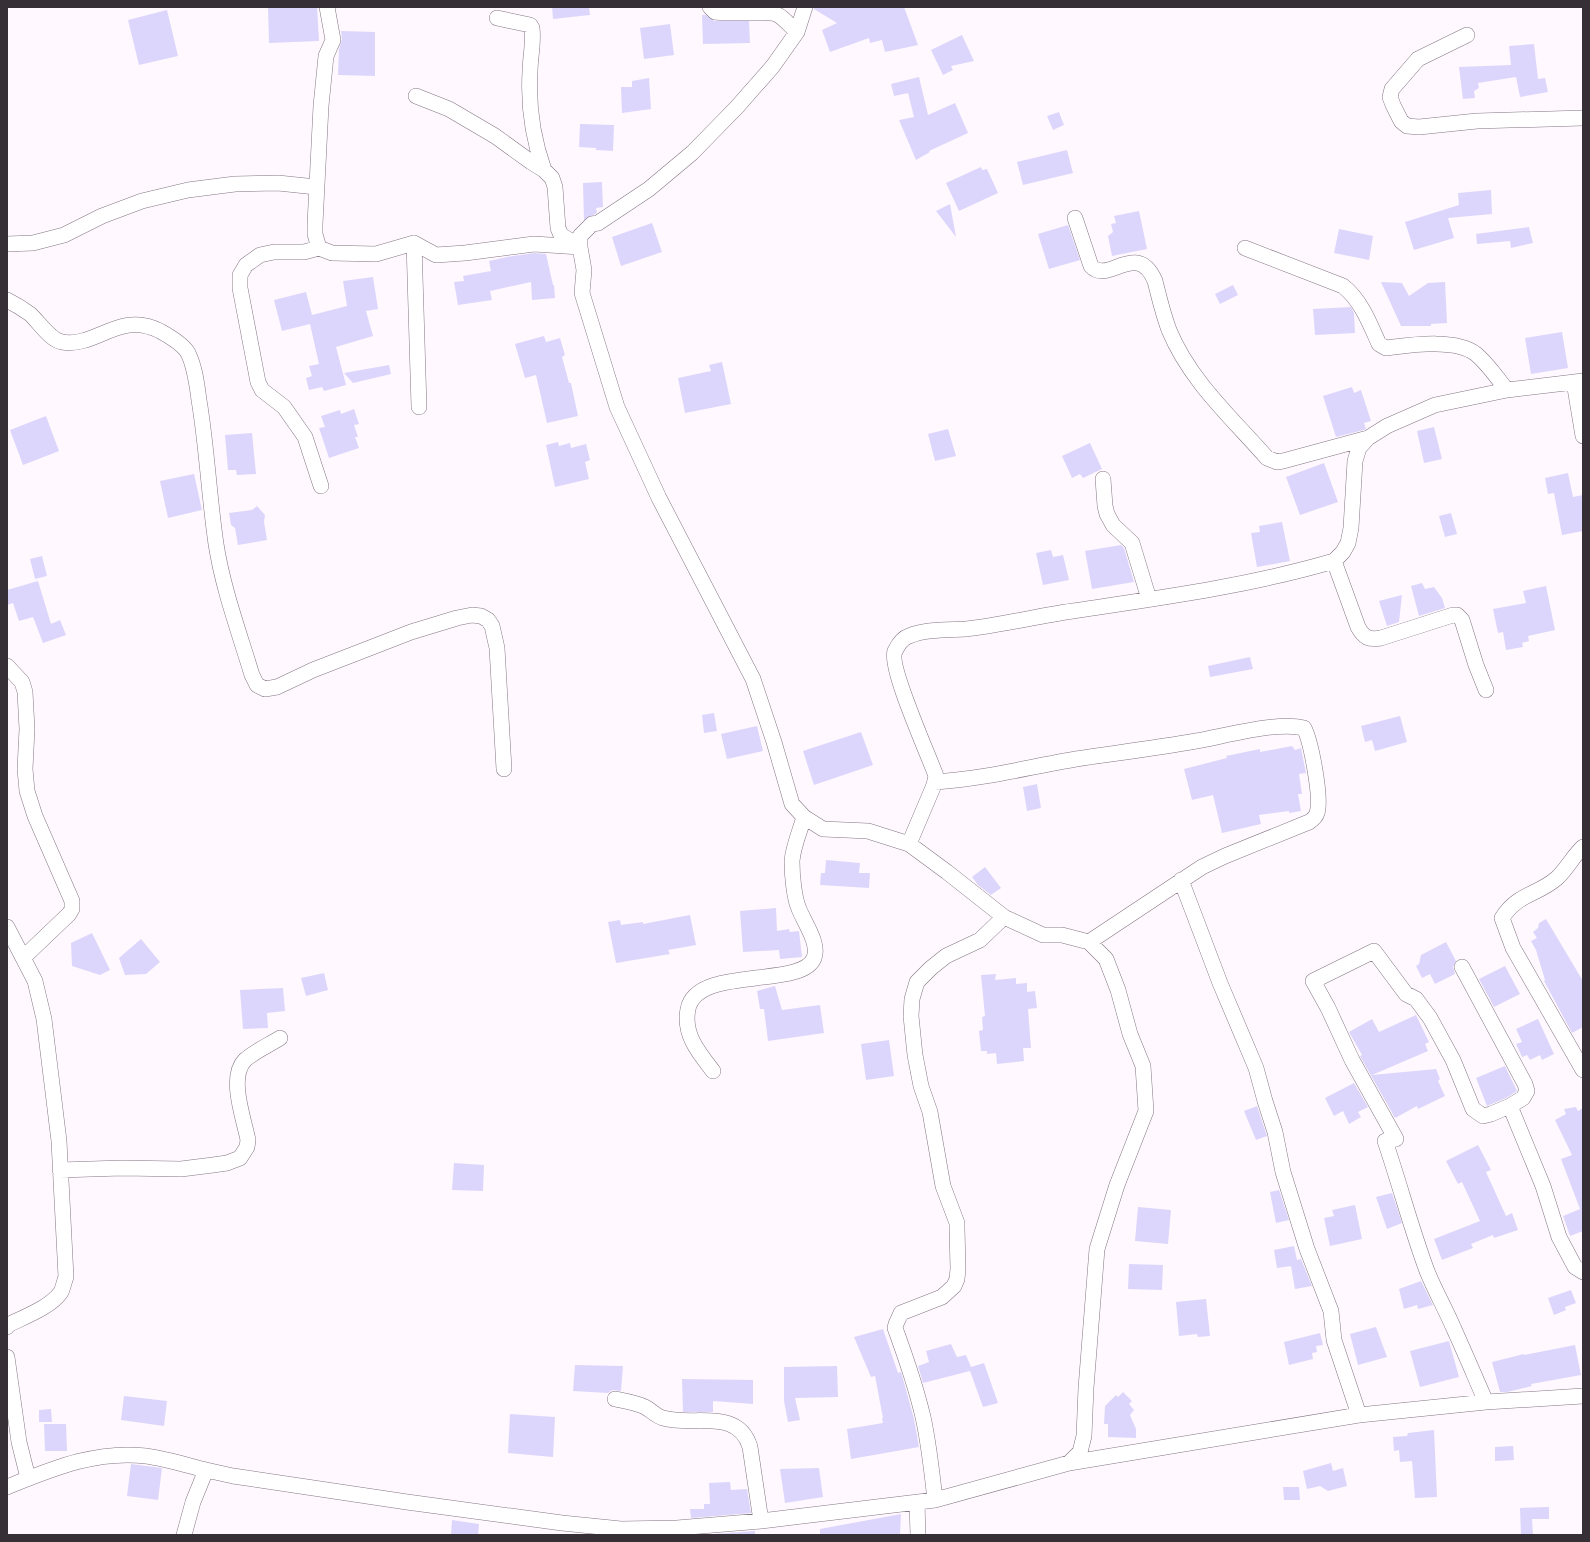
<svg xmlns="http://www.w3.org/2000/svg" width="1590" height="1542" font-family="Cabin,sans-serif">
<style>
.building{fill:#ddd6fc}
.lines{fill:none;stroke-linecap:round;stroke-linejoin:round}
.street-casing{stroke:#847684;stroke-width:16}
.street{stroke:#fff;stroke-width:15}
</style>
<rect width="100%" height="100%" fill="#fff8fe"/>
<path class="building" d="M268,7H317L319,41L269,43Z
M552,7H589L590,15L553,19Z
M814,7H904L918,45L885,52L882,40L870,43L869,38L830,52L822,30L837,23L814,9Z
M167,10L178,56L139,65L128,20Z
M702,15H706L714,21H749L750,43L703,44Z
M670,24L674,55L644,59L640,28Z
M341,31L375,32V76L338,75L339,49L342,39Z
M962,35L974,61L951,66L953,70L943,75L931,50Z
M1534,44L1538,79L1545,78L1548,92L1520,97L1516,77L1478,83L1479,88L1474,91L1475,98L1463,99L1459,67L1511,65L1509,46Z
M919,77L928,115L955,103L968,133L929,151L930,152L916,160L899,120L914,117L908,93L894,96L891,84Z
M649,78L651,109L622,113L621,87H632V81Z
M1059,112L1064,125L1053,130L1047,116Z
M580,124L614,125L613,151L596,150V148L579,147Z
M1067,150L1073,173L1023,185L1017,162Z
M981,167L982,170L987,169L998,193L959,211L946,183Z
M602,182L603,207L596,208L597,213L584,220L583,183Z
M1491,190L1492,214L1448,218L1454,238L1414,250L1405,222L1459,205L1458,193Z
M950,204L956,237L936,211Z
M1139,211L1147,249L1112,256L1108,236L1113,232L1111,224L1116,223L1114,216Z
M652,223L662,252L621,266L612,237Z
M1068,225L1080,260L1049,269L1038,234Z
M1529,227L1533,243L1511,248L1510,241L1477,244L1476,234Z
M1339,229L1373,236L1369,260L1334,253Z
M534,253L546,254L553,285H554L555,298L532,300L531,282L490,291L492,300L458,305L454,282L464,281L463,276L491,271L489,261L507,257Z
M373,277L378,309L366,311L373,336L336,347L346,385L324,391L322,387L309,390L306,378L312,376L309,366L319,364L310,324L282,331L274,300L306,292L312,315L347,306L343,281Z
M1381,282L1402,283L1409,296L1428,283L1445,282L1447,323L1431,324V326H1401Z
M1233,285L1238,295L1220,304L1215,294Z
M1351,307L1354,313L1355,333L1315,335L1313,309Z
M1562,332L1568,368L1531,374L1525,338Z
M544,336L546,342L560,338L565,355L562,357L569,383H571L578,416L547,423L536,375L525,378L515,344Z
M722,362L731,404L685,413L678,378L711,371L709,365Z
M389,365L391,374L353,383L344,373Z
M1352,387L1354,393L1361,390L1371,421L1364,423L1366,429L1364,430L1336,437L1323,396Z
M354,409L359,424L354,425L358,437H355L359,448L329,458L319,428L325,427L321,416L340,410L341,414Z
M46,416L59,451L23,465L10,430Z
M1434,427L1442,459L1424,463L1417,431Z
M948,429L956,456L935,461L928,434Z
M252,433L256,474L237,475L236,470H228L225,435Z
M558,442L559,446L570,443L571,448L586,444L590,460L585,462L589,479L555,487L546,445Z
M1090,443L1102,469L1083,478L1080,474L1072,478L1062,456Z
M1324,463L1338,502L1300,515L1286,477Z
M1568,473L1573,497L1583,495V531L1562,535L1554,493L1548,494L1545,478Z
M194,474L202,510L168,518L160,481Z
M257,506L265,515L264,522L267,540L238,545L235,528L231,525L229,513L252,510Z
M1451,513L1457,534L1445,537L1439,516Z
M1282,522L1290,561L1257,567L1251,533L1260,532L1259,526Z
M1121,545L1124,548L1134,582L1092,589L1085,551Z
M1051,550L1053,557L1063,555L1069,580L1043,585L1036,553Z
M42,556L47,576L35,579L30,559Z
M38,581L51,624L60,620L66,635L43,643L33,617L19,621L13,603L7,605V590Z
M1422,583L1425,589L1434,587L1442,598L1445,608L1419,616L1411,586Z
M1546,586L1555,630L1528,636L1529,641L1522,643L1523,647L1506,650L1503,632L1498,633L1493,609L1526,603L1523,591Z
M1402,595L1399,622L1387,626L1379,601Z
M1250,657L1253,669L1210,677L1208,666Z
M714,713L717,731L704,733L702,715Z
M1400,716L1407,742L1375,751L1372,740L1365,742L1361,726Z
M757,726L763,751L727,759L721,734Z
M861,732L873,765L814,785L803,751Z
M1292,746L1295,750L1301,748L1306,773L1299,774L1302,794H1298L1301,811L1289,813V811L1259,815L1261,824L1222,833L1213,795L1192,800L1184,769L1227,758L1226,756L1260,749V752Z
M1037,784L1041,808L1027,811L1023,787Z
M826,860L860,863L859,873H870L869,888L820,885L821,873H825Z
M985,867L1001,888L991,895L978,885L972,877Z
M776,908L777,931L789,929L790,932L799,931L802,957L780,959L779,950L743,952L740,911Z
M690,915L696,945L668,950L670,954L616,963L608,922L620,920L621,925L643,922V924Z
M1546,919L1583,981V1027L1572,1033L1544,981L1545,980L1536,950L1531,941L1537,938L1533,932L1538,928L1539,923Z
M92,933L110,970L100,975L72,966L71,943Z
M141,939L160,962L146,974L125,975L119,958Z
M1446,942L1456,961L1453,967L1455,974L1435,984L1430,974L1422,978L1416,966L1419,964L1421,955Z
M1505,966L1520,994L1494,1007L1479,979Z
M324,973L328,990L306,996L301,978Z
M996,974L995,980L1016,978V984L1027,983V992L1035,991L1037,1008L1028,1009L1031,1048H1023L1024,1061L997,1064L996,1053L987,1054V1051H981L979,1031L983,1030L982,1017L985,1016L981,975Z
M775,986L782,1010L820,1005L824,1033L768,1041L764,1009H760L757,991Z
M283,988L285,1011L267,1013L268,1028L243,1029L240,990Z
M1416,1015L1429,1042L1425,1044L1428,1051L1372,1075L1436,1069L1440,1079L1438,1081L1445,1096L1418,1109L1417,1106L1395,1118L1360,1056L1362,1055L1349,1032L1372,1019L1379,1032Z
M1538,1019L1554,1054L1542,1060L1540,1055L1530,1060L1527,1055L1522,1057L1516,1044L1522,1042L1516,1029Z
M889,1040L894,1076L866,1080L861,1044Z
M1505,1066L1517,1091L1506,1098L1487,1106L1476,1078Z
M1354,1083L1368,1107L1358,1112L1361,1117L1349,1124L1343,1111L1334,1116L1325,1098Z
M1257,1106L1267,1136L1256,1140L1244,1111Z
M1576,1107L1578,1111L1583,1108V1231L1570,1236L1563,1216L1580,1209L1561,1159L1572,1155L1555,1120L1566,1114L1564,1109Z
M1478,1145L1491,1170L1486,1172L1506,1216L1512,1213L1518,1230L1494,1238L1493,1235L1471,1244L1473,1248L1442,1260L1434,1239L1480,1221L1462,1182L1458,1184L1446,1161Z
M454,1163L484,1165L483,1191L452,1190Z
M1279,1190L1289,1220L1276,1223L1270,1192Z
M1392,1193L1402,1223L1387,1229L1376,1197Z
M1355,1205L1362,1239L1330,1246L1324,1218L1334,1216L1332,1210Z
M1138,1207L1171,1210L1168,1244L1135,1241Z
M1294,1246L1297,1260L1301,1259L1312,1286L1295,1289L1291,1266L1277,1268L1274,1250Z
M1129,1264L1163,1265L1162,1290L1128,1289Z
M1421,1281L1433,1305L1418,1309L1417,1305L1404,1309L1399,1289Z
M1571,1290L1576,1303L1565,1307L1566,1310L1554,1315L1548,1298Z
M1206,1299L1210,1336L1198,1337L1197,1334L1179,1336L1176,1302Z
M1376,1327L1387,1357L1358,1365L1350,1334Z
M883,1329L898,1373L901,1372L905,1386L914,1419L919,1447L851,1459L847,1429L883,1423L882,1418H883L875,1376L871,1377L854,1337Z
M1320,1333L1323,1345L1316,1346L1317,1352L1312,1353L1313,1359L1289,1365L1284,1342Z
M1449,1341L1459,1377L1420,1387L1410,1351Z
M951,1344L957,1357L966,1355L971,1367L984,1363L998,1403L983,1407L970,1371L923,1383L918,1366L929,1362L926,1351Z
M1575,1345L1581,1375L1531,1384L1532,1386L1507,1392H1500L1492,1362L1524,1354V1355Z
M575,1365L623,1366L621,1391L612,1390L608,1393L573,1391Z
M837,1366L838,1397L795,1398L800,1420L788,1422L784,1401V1367Z
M682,1379L753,1380V1404L713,1401V1412H683Z
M1123,1392L1132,1401L1129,1404L1134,1410L1130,1415L1136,1429V1438L1108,1437V1424H1104L1105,1406L1116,1395L1118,1397Z
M124,1396L167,1401L164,1426L121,1420Z
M51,1409L52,1422H39V1410Z
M510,1414L555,1417L553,1457L508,1453Z
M44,1424H66L67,1451H45Z
M1434,1430L1437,1497L1415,1498L1412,1461L1400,1462L1399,1450L1394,1451L1393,1437L1407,1436L1408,1433Z
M1513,1446L1514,1460L1495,1461V1447Z
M1331,1463L1333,1471L1343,1468L1347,1486L1328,1491L1320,1486L1307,1489L1303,1471Z
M131,1464L162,1468L158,1500L127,1496Z
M819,1468L823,1497L785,1503L780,1469Z
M730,1482L731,1490L747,1489L751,1513L691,1518L690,1509H704V1504H710L709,1483Z
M1283,1487H1299L1300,1500H1284Z
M1549,1507V1519H1532L1533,1535H1521L1520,1508Z
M901,1514L900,1535H820V1529Z
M452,1520L479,1524L478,1535H451Z
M755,1531V1535H701Z"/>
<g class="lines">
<g class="street-casing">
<path id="street" d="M327,7L333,40L326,56L321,106L315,224V234L319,248L332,253L376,254L414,243L436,255L465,253L534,244L580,247
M710,7L715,12C727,14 770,10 778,15C785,19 791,27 797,32
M805,7L797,32L773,66L737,107L692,153L649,189L598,223L592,224L580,236V247L584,270L582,293L617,407L659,498L753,679L774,742L792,804L804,817L823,829L868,831L909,844L947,872L1004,917L1043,935H1062L1089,942L1106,959L1118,990L1130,1034L1143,1066L1146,1111L1117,1185L1097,1249L1086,1388L1084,1436L1080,1452L1069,1463
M497,18L530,25L532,28C534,42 530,58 530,72C528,105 533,139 544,170
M1467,35L1418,59L1392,89L1390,97L1393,105L1401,121L1407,126L1419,127L1477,121L1583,118
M416,96L449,109L495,136L531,162L544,170L552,178L555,187L558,228L561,235L579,246
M1075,218L1091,266C1108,285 1137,239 1155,281C1159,297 1163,314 1169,330C1190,381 1232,418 1267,458L1277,462L1283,461L1368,438
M414,243L419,407
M7,244L33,243L64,235L102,216L142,201L188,190L235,184L278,183L316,187
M319,248L304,252H274L260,255L246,265L240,275V288L258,382L262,390L284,407L305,437L321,486
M1245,248L1343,286C1361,300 1370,324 1379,344L1386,348C1411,345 1456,338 1476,354C1488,364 1497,378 1507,390
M7,300C15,304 23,309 30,314C39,322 50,340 62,342C96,348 120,310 160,331C169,336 183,344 188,353C195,367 197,385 199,400C207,448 209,496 216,544C223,589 239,632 252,675L257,685L265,689L277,687L313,670L411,632L457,618L472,615L481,616L488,620L492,626L497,648L504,769
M1574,382L1583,436
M1103,479L1105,506L1107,514L1113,525L1132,543L1149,599
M1334,561L1358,627C1364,638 1369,640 1381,638L1453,615H1457L1462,620L1476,665L1486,690
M7,666L22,682L25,692L27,729L25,769L27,791L35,816L72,901V909L69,914L24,957
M935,782C984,779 1029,767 1076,759C1116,753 1156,748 1196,741C1225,736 1278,721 1304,728C1311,741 1322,799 1317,813C1316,817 1312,820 1309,822L1225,856L1202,867L1089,942
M909,844L934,785L936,776C929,756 888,666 895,651C898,645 902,638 909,636C926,629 948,630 966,629C1002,625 1037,616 1073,611C1160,598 1249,586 1334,561L1343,552L1348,543L1351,528L1355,461L1359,448L1368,438L1387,426L1435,405L1507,390L1583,381
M1583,847C1573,856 1567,869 1557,878C1538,895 1518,893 1502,918L1513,948L1583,1070
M1181,880L1220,983L1256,1068L1265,1101L1275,1132L1283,1172L1307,1249L1331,1311L1334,1340L1359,1415
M7,927L35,981L44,1019L59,1141L66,1277C64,1282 63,1288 61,1292C51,1307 24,1317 8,1325L7,1327
M1462,967L1525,1084L1527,1091L1523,1098L1510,1106
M713,1071C698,1052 683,1034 688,1009C697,965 802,989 814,958C820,944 804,922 799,909C794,898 792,874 792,861C793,847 800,831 804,817
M60,1170L122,1168L181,1169L213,1165L227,1163L240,1158L247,1147L248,1140C244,1119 228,1077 245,1060C255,1051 269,1045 280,1038
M7,1357L19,1442L28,1478
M615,1399C625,1401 636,1403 645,1407C651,1410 656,1416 663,1418C693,1427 738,1407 750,1447L761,1521
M1486,1402C1475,1377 1465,1353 1454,1329C1446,1310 1435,1291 1427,1271C1411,1228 1400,1185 1385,1141L1396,1139L1352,1060L1328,1008L1313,981L1374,951L1406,994L1416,999L1430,1018L1453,1060L1473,1109L1483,1116L1491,1114L1510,1106L1543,1186L1559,1237L1575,1267L1583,1272
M206,1470L233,1476L407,1502L562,1523L621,1529L677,1528L761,1521L935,1500L1069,1463L1359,1415L1486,1402L1583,1396
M7,1487C52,1469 96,1450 146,1456C167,1459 186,1465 206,1470L193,1502L184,1535
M935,1500C932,1472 929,1444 923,1417C916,1387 906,1358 895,1328L896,1324L901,1313L942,1297L954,1286L957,1279L958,1269L957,1228V1223L943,1186L930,1112L921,1086L915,1055L911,1016L912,999L917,982L931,968L946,956L980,940L1004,917
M917,1503L918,1535"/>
</g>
<use href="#street" class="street"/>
</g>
<rect width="1590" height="1542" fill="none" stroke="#363036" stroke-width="16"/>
</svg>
